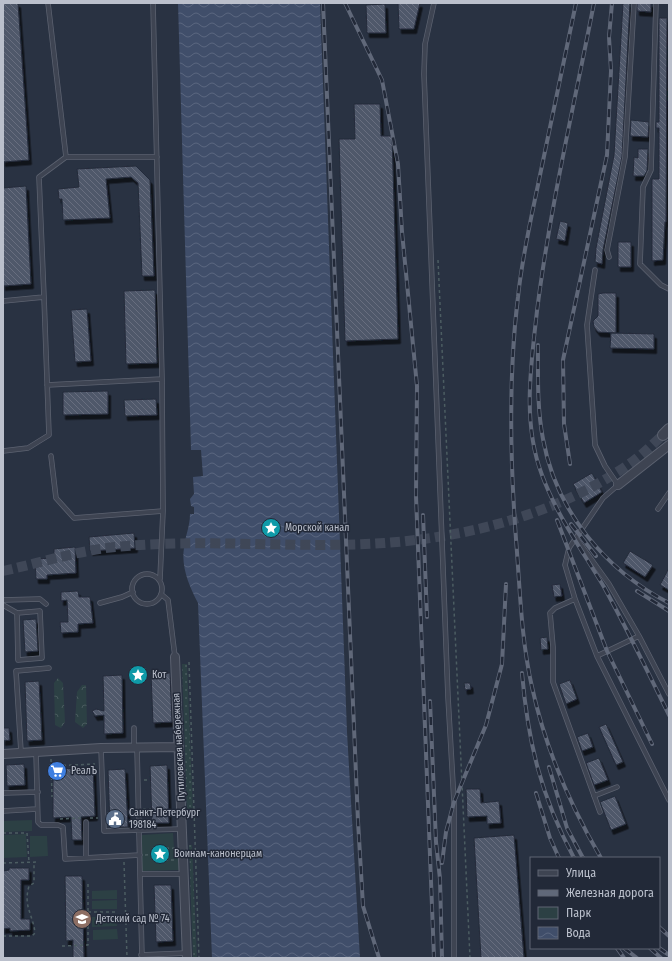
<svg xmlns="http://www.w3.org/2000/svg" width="672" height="961" font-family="'Fira Sans Condensed',sans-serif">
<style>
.grass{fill:url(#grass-dots)}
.forest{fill:url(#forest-crowns)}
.green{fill:#2c4044}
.water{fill:url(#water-waves)}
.building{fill:url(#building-back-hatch);stroke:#242b3a;filter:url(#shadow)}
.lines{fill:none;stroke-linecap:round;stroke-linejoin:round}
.tertiary-tunnel{stroke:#3f4757;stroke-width:10;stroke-dasharray:10 5;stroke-linecap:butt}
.service-casing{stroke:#5c6270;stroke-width:5.5}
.minor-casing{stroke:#5c6270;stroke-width:10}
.tertiary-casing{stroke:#5c6270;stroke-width:12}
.path{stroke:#4c5d62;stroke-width:1.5;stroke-dasharray:3 3;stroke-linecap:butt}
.service{stroke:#3e4452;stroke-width:4}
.minor{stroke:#3e4452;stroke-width:8}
.tertiary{stroke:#3e4452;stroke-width:10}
.rail-casing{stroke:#606879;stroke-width:4}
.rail{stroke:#222938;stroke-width:2.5;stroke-dasharray:8;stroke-linecap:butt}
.labels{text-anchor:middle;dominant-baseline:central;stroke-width:3;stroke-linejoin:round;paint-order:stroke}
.poi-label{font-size:10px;fill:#bbc0cc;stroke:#222938;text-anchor:start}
.street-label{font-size:10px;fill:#bbc0cc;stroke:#222938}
</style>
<defs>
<pattern id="grass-dots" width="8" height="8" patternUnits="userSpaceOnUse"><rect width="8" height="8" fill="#2c4044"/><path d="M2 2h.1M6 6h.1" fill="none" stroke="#495a5e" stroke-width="1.8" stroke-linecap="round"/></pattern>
<pattern id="forest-crowns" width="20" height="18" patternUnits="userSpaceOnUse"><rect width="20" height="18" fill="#2c4044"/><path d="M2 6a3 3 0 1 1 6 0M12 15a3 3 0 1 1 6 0" fill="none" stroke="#495a5e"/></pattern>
<pattern id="water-waves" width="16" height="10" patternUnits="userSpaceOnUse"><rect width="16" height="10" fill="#404e6a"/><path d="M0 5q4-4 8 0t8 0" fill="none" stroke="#5a667e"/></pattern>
<pattern id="building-back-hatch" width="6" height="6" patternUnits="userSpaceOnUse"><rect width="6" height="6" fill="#50586b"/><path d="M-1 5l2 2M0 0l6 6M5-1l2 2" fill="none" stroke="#676e7f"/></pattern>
<filter id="shadow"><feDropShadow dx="2.5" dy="4.5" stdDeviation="0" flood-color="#0009"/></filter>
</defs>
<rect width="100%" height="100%" fill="#293242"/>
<path class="grass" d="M182,664H187L193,812L187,813Z
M189,845H192L197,958H193Z"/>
<path class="forest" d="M58,678L63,683L65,722L61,728L55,725L54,683Z
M82,685H86L87,724L83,728L75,722L77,692Z"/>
<path class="green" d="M32,820V831L3,832V821Z
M173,833L174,848H179L180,870L142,871V835Z
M26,834L27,857L3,858V835Z
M30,836H47L48,856L30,857Z
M117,890V899H92V891Z
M117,900V909H92V901Z
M116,916L117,926L92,927V917Z
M117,929L118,939L93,940V930Z"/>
<path class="water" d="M178,3H320L347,732L360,958H212L198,603C189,586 181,567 184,548C185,536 190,527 190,514H194V507L191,506L190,499L194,494L193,477L203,476L201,450H191Z"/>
<path class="building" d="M3,3H18L29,160L3,162Z
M398,3H420L414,29H399Z
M623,3H630L622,157L603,250L602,264L595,262L596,248L614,155Z
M637,3H651V12L637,11Z
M385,4L386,33H367L366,5Z
M659,18H667L666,222H665L663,260L652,261V179H659V128H656V122H659Z
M354,104H380L381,136H392L398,339L345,341L339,139H355Z
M631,120L649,122L648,137L630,136Z
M638,149H648L647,171L644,176H633L634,157L638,158Z
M136,166L150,180L154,276H142L138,183L131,177L106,179L110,218L63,220L62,199H59L58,189L79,187L77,169Z
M26,186L31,284L3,286V188Z
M560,221L568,223L565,241L556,239Z
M618,242H631V267H618Z
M155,290L157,363L126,364L124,291Z
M603,293H616V333L598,332L594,327L593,321L598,316V294Z
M87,309L91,361L75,362L71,310Z
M611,333L654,334V349L610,348Z
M108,391V414L63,415V392Z
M156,399L157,415L125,416L124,400Z
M592,473L602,492L584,503L573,484Z
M134,533L135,548L90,551L89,537Z
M75,547L76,573L47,575V579H36L35,559L54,558V549Z
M630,551L653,565L645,577L623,563Z
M669,568V590L660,585Z
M560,584L562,596L554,597L552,585Z
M78,591L79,597H90L93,623L78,624V632L61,633L60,622H68L67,600L61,601V592Z
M36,619L38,651L25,652L23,620Z
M547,637L548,649L541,650L540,638Z
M170,673L172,722L153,723L151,674Z
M122,675L123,733L104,734V715L95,716L92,711L96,709L104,711L103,676Z
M570,680L577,699L566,704L559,684Z
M39,681L42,740L27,741L25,682Z
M464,683H470L471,689L465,690Z
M606,724L623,762L616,765L599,727Z
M3,728H9L10,740L3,741Z
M588,733L593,747L582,751L577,737Z
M599,758L608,780L594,785L586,763Z
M24,764L25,785L7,786L6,765Z
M167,765L169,823H152L150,766Z
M93,768L95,816L81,817L82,840H72L71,817L53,818V769Z
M125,769L128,827H110L108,770Z
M466,789H480L481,803L499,801L501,823L487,824V816L467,817Z
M615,796L626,824L611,830L600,802Z
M514,835L524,958H481L474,838Z
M9,868H29V880H21V919H30V930L10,931V928L3,929V871L9,870Z
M65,876H82L84,958H73V940L66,941Z
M154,885H171L173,941L156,942Z"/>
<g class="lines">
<path class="tertiary-tunnel" d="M3,571C39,563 77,551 115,547C204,538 295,549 384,543C470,537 561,513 632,462C643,454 653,444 663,435"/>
<g class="service-casing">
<path id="service" d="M48,3L66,157
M153,3L162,379L163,511
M434,3L425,44L424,74L448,697L454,802V958
M656,3L651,170L643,187L640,264L661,285L669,289
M609,257L607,250L625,157L634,3
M595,270L587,325L595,445L605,466L618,485L603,498L569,548L565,565L575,599L597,656L669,800
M44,297L39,177L66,157H157
M3,301L44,297L49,435L28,448L3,451
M47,385L162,379
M51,456L56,498L74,518L163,511L160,579
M658,509L669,493
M576,538L609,584L639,636L669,694
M132 589a15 15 0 1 1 30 0a15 15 0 1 1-30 0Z
M161,594L168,600L175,657
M575,599L555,608L550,613L553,647V682L600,812
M3,600L40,599L46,604
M100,603L122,597L133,592
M3,605L17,613L40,611L42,658L18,660L17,613
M597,656L639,636
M134,728V748
M101,748L104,831L182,829
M137,748L142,958
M21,752L16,671L49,668
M36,752L38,822L41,825H58L63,827L65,859L140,855
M3,793L38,792
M594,796L617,787
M3,811L37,809
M86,822V858
M140,874H184
M141,955L187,953"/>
</g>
<g class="minor-casing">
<path id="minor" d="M618,485L669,445
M175,657L187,958
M3,754L101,748L179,747"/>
</g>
<g class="tertiary-casing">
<path id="tertiary" d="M663,435L669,429"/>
</g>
<path class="path" d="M438,260L470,958
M189,662L199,958
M51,759L52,797
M51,766L95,764
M144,780H150
M143,809H151
M90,818H98
M60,819L82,818
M3,833H27L29,862
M175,848L154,849L155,860H175
M163,849V860
M145,855L155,854
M124,862L127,958
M3,863L38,862
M88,912H116
M3,936H32L35,933C33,914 23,907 29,886L34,883V862
M62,946L88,945V883"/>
<use href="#service" class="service"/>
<use href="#minor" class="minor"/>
<use href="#tertiary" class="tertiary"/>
<g class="rail-casing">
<path id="rail" d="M323,3L358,821L363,906L379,958
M345,3L382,80L398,164L402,232L417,386L416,496L434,958
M576,3C564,62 551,121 539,180C531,219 522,257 518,297C508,377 510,458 516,539C520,588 521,639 532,687C545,747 570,805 601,858
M594,3C574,106 550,207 537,311C531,365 522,423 542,475C557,516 582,550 604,587C627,629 648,672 669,715
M538,345C538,376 537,408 543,439C556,511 605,570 669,603
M570,464L564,424L563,360L607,155L611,71L609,37L612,3
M423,515L427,617
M557,520L607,651L652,744
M571,524L596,556
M637,591L669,611
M522,673C528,743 541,796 574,858
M430,701L436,842L440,879L442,958
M549,767L567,828L583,858
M536,793L550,838L559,858
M442,863L446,832L454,802L486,725L502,664L506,584
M659,927L669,936
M617,948L624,958
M624,948L637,958
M650,948L661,958
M659,948L669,955"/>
</g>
<use href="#rail" class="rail"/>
</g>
<defs>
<g id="sight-disc" transform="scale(1)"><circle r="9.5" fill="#0f9aa8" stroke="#222938"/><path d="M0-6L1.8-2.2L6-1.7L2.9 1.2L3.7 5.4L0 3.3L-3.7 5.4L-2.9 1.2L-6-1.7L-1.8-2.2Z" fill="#fff"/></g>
<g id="supermarket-disc" transform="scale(1)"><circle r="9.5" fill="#3f7fe0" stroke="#222938"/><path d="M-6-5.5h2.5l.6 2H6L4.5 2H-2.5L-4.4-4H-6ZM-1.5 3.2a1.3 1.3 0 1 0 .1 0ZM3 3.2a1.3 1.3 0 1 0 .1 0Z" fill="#fff"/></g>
<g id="civic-disc" transform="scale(1)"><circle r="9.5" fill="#5c6f8a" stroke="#222938"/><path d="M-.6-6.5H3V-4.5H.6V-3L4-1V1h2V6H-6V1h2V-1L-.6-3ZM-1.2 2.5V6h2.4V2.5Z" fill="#fff"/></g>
<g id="school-disc" transform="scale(1)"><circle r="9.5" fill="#8d6e63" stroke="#222938"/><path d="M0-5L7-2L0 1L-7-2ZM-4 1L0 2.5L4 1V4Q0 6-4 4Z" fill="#fff"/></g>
</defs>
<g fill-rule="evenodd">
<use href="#sight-disc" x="271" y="528"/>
<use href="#sight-disc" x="138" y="675"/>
<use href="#supermarket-disc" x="57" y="771"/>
<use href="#civic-disc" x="115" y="819"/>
<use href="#sight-disc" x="160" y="854"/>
<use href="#school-disc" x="82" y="919"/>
</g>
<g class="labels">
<g class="poi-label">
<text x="285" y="528">Морской канал</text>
<text x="152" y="675">Кот</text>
<text x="71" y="771">РеалЪ</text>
<text x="129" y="813">Санкт-Петербург<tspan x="129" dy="12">198184</tspan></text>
<text x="174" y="854">Воинам-канонерцам</text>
<text x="96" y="919">Детский сад № 74</text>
</g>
<g class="street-label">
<text transform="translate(179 747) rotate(-93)">Путиловская набережная</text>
</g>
</g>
<rect width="672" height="961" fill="none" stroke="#bbc0cc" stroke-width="8"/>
<rect x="530" y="857" width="130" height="92" fill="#222938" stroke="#5f6573"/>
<rect x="538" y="870" width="20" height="6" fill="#3e4452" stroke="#5f6573"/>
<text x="566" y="877" font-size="12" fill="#bbc0cc">Улица</text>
<rect x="538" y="890" width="20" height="6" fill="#606879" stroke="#5f6573"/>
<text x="566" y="897" font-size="12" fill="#bbc0cc">Железная дорога</text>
<rect x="538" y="907" width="20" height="12" fill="#2c4044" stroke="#5f6573"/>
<text x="566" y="917" font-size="12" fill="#bbc0cc">Парк</text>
<rect x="538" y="927" width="20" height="12" fill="url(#water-waves)" stroke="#5f6573"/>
<text x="566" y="937" font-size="12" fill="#bbc0cc">Вода</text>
</svg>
